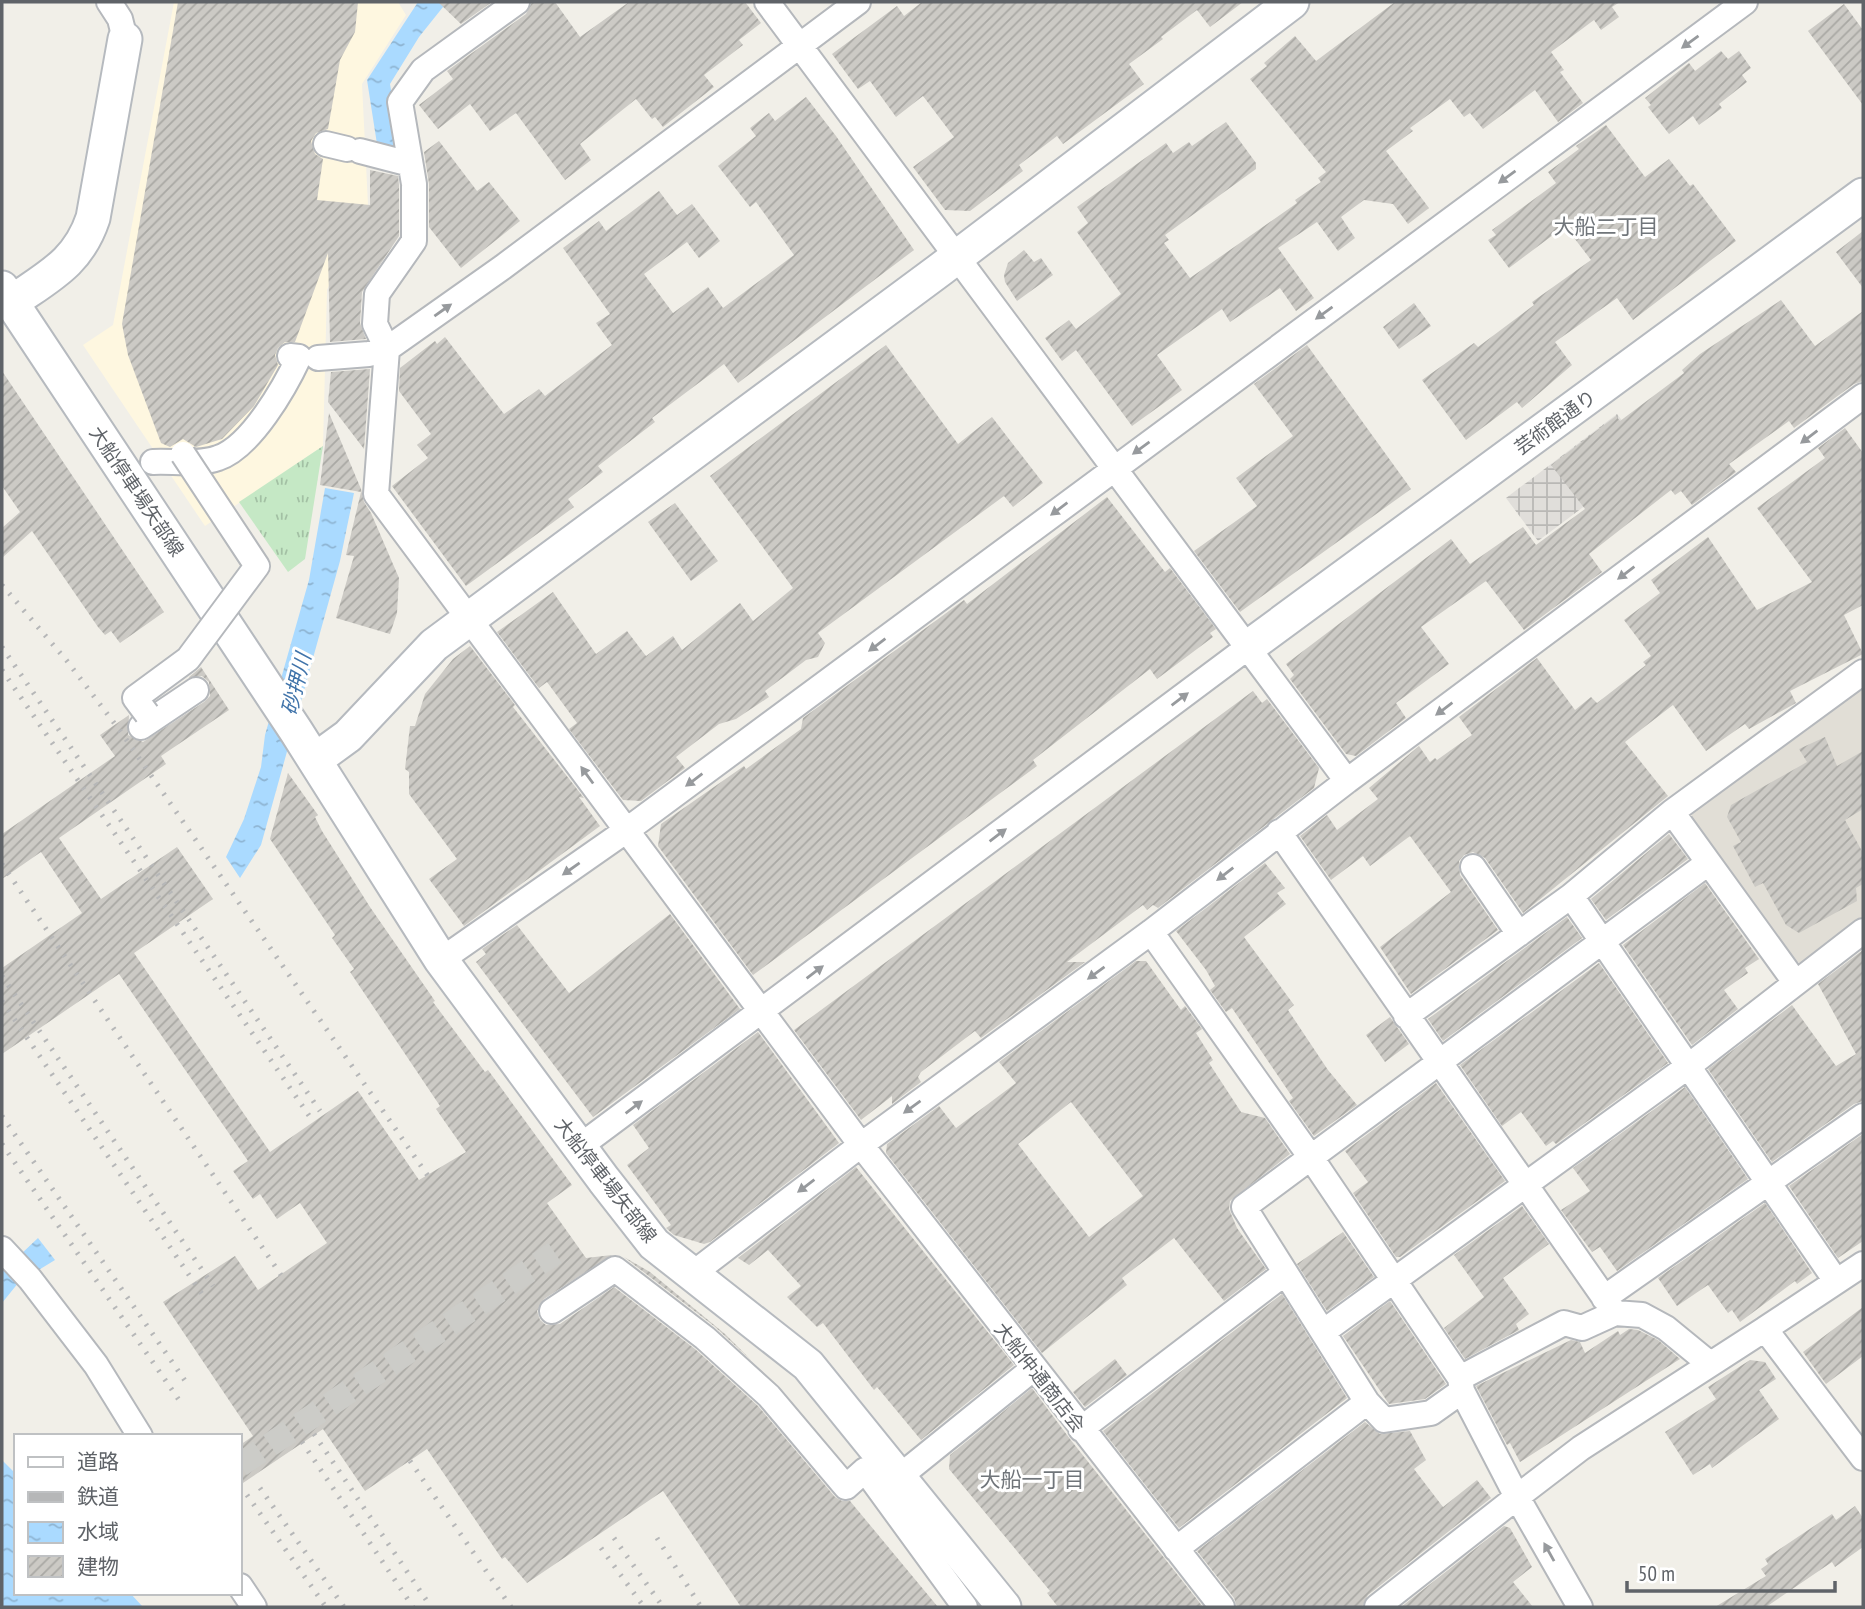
<svg xmlns="http://www.w3.org/2000/svg" width="1865" height="1609" font-family="'PT Sans Narrow','Noto Sans JP',sans-serif">
<style>
.commercial{fill:#fef7e0}
.industrial{fill:url(#industrial-grid)}
.education{fill:#e1ded6}
.park{fill:url(#park-tufts)}
.water{fill:url(#water-ripples)}
.building{fill:url(#building-hatch);fill-rule:evenodd}
.lines{fill:none;stroke-linecap:round;stroke-linejoin:round}
.street-tunnel{stroke:#ccccc8;stroke-width:24;stroke-dasharray:24 12;stroke-linecap:butt}
.street-casing{stroke:#b5b8bc;stroke-width:28}
.secondary-casing{stroke:#b6babf;stroke-width:37}
.street{stroke:#fff;stroke-width:24}
.secondary{stroke:#fff;stroke-width:33}
.rail{stroke:#b6b7b8;stroke-width:5;stroke-dasharray:2 9;stroke-linecap:butt}
.street-bridge-casing{stroke:#b5b8bc;stroke-width:28;stroke-linecap:butt}
.street-bridge{stroke:#fff;stroke-width:24}
.oneway{fill:#979a9d}
.labels{text-anchor:middle;dominant-baseline:central;stroke-width:6;stroke-linejoin:round;paint-order:stroke}
.street-label{font-size:19px;fill:#5f6368;stroke:#fff}
.neighbourhood-label{font-size:21px;fill:#70757a;stroke:#fff}
.water-label{font-size:21px;font-style:italic;fill:#4174aa;stroke:#fff}
</style>
<defs>
<pattern id="industrial-grid" width="8" height="8" patternUnits="userSpaceOnUse" patternTransform="scale(1.75)"><rect width="8" height="8" fill="#e0deda"/><path d="M0 4h8M4 0v8" fill="none" stroke="#b9b8b5"/></pattern>
<pattern id="park-tufts" width="24" height="20" patternUnits="userSpaceOnUse" patternTransform="scale(1.75)"><rect width="24" height="20" fill="#c5e8c5"/><path d="M3 7l-1-3M5 7V3M7 7l1-3M15 17l-1-3M17 17v-4M19 17l1-3" fill="none" stroke="#a3c0a4"/></pattern>
<pattern id="water-ripples" width="26" height="14" patternUnits="userSpaceOnUse" patternTransform="scale(1.75)"><rect width="26" height="14" fill="#aadaff"/><path d="M2 4q2-2 4 0t4 0M15 11q2-2 4 0t4 0" fill="none" stroke="#8eb4d2"/></pattern>
<pattern id="building-hatch" width="6" height="6" patternUnits="userSpaceOnUse" patternTransform="scale(1.75)"><rect width="6" height="6" fill="#cccac5"/><path d="M-1 1l2-2M0 6l6-6M5 7l2-2" fill="none" stroke="#a9a8a4"/></pattern>
</defs>
<rect width="100%" height="100%" fill="#f1efe8"/>
<path class="commercial" d="M174,2H398L406,15L362,84L368,205L327,290L323,446L205,526L83,345L113,325Z"/>
<path class="industrial" d="M1617,414L1650,457L1538,541L1506,498Z"/>
<path class="education" d="M1863,681V917L1801,963L1790,961L1691,823L1692,810Z"/>
<path class="park" d="M323,446L305,559L288,572L239,502Z"/>
<path class="water" d="M418,2H447L419,37L390,84L401,150L377,144L367,80Z
M325,488L354,493L340,561L261,845L240,878L226,857L244,819L261,767L265,735L309,580Z
M38,1238L55,1260L19,1282L2,1303V1272Z
M2,1460L16,1474V1593H130L143,1607H2Z"/>
<path class="building" d="M178,2H358L355,32L340,60L328,129L316,133L311,141L315,154L323,159L317,200L370,205V170L398,176L399,185V236L362,292L360,323L366,339L330,342L328,253L295,342H285L278,348L275,355L278,365L254,406L222,439L196,447L183,439L170,447L161,443L128,355L122,324Z
M438,2H492L461,24Z
M532,2H555L580,37L629,2H745L761,23L739,40L743,45L704,75L714,87L663,127L655,117L652,119L636,99L580,144L591,160L565,180L516,113L490,131L470,104L438,129L419,105L453,79L447,71L526,14Z
M922,2H1243L1210,27L1197,10L1161,37L1163,39L1129,64L1144,84L1063,144L1057,136L1019,165L1023,171L970,211L945,210L913,167L954,137L923,96L896,117L870,81L858,89L832,54L897,6L904,16Z
M1395,2H1620L1612,7L1619,17L1601,30L1594,20L1551,52L1564,70L1560,72L1583,103L1558,122L1535,90L1483,129L1470,113L1464,117L1450,99L1410,128L1413,131L1386,151L1429,208L1408,224L1393,204L1364,200L1341,217L1355,238L1338,251L1317,222L1278,248L1314,298L1296,311L1280,288L1230,322L1222,309L1157,355L1182,390L1132,426L1076,350L1062,361L1045,338L1069,320L1076,329L1121,294L1077,232L1088,223L1077,207L1166,143L1173,153L1189,142L1192,146L1226,122L1256,163V169L1165,235L1169,240L1164,243L1190,278L1297,203L1295,200L1321,182L1318,178L1326,172L1250,79L1267,66L1264,63L1295,36L1316,61Z
M1844,4L1863,30V105L1808,31Z
M1721,51L1728,59L1739,51L1751,68L1742,75L1747,82L1719,104L1722,108L1699,125L1693,116L1669,134L1648,107L1651,105L1645,98L1689,63L1695,71Z
M806,97L836,136L914,250L738,383L724,364L652,418L655,422L598,466L603,472L568,499L574,507L466,586L392,486L428,458L417,445L431,434L399,391L400,368L435,341L437,344L445,337L504,414L539,389L545,396L612,345L596,323L610,314L563,248L599,221L606,231L659,191L677,215L692,204L720,241L699,258L687,242L644,274L673,313L708,287L723,308L794,255L756,202L750,207L718,166L756,136L750,128L769,113L775,121Z
M1606,125L1645,177L1669,159L1690,186L1693,184L1736,241L1633,320L1617,298L1555,342L1572,365L1522,408L1517,402L1466,440L1422,380L1474,343L1478,347L1534,305L1532,302L1591,260L1565,226L1509,268L1488,240L1496,235L1492,230L1556,183L1548,172L1579,149L1576,146Z
M439,141L477,191L489,182L520,221L461,268L429,227V184L424,152Z
M1863,231V288L1836,252Z
M1024,250L1034,262L1041,258L1053,275L1017,301L1005,282L1004,275L1008,263Z
M1781,300L1815,346L1863,311V381L1854,384L1794,428L1789,421L1729,464L1736,472L1692,505L1681,491L1675,495L1671,490L1589,554L1602,572L1524,630L1486,581L1421,627L1449,664L1396,703L1406,718L1356,756L1346,754L1290,679L1294,675L1286,664L1451,539L1470,564L1523,527L1536,545L1585,509L1551,465L1616,416L1620,421L1684,373L1682,370L1700,354Z
M1414,303L1431,326L1399,349L1383,327Z
M886,345L958,444L992,417L1043,483L1013,507L1004,496L818,633L825,643L818,657L806,660L765,691L769,697L736,719L719,724L676,757L685,768L641,801L623,800L569,729L577,723L547,682L539,688L497,632L553,592L596,654L627,631L646,656L673,636L682,650L740,603L753,621L793,588L710,476Z
M1307,345L1411,489L1240,612L1194,551L1257,506L1236,478L1293,436L1254,384Z
M370,369L364,449L328,402L331,372Z
M2,371L164,612L120,643L111,631L105,635L98,627L32,531L2,558V528L20,512L2,486Z
M329,413L361,489L364,502L371,513L399,578L397,613L390,634L336,618L354,556L346,555L361,492L320,485Z
M1845,428L1863,453V605L1844,615L1863,654L1790,691L1796,703L1749,729L1745,724L1706,751L1673,705L1625,742L1668,796L1523,913L1485,858L1473,852L1464,855L1459,861L1460,875L1498,930L1411,994L1380,947L1451,892L1410,836L1370,866L1363,856L1331,880L1300,836L1327,815L1337,830L1378,799L1369,788L1419,746L1430,762L1435,758L1437,760L1472,735L1459,717L1537,658L1575,710L1591,697L1597,703L1646,665L1643,662L1651,656L1624,620L1660,593L1651,580L1708,537L1757,610L1812,582L1757,508L1825,458L1818,448Z
M1107,497L1165,572L1170,568L1216,629L1210,633L1213,637L1157,679L1150,669L1033,760L1037,766L753,975L658,846L661,824L744,766L746,769L801,729L803,718L964,600L967,604Z
M675,503L718,561L691,581L648,522Z
M470,646L515,705L513,707L584,798L579,797L600,826L464,926L429,879L457,859L409,794V772L405,769L410,726H415L425,694L453,659Z
M201,667L229,710L161,756L166,764L59,838L101,899L177,847L213,899L134,953L270,1152L358,1091L419,1180L466,1152L436,1109L440,1106L350,972L354,969L332,938L335,935L270,839L288,773L318,815L315,817L322,831L370,907L435,1001L433,1002L485,1072L488,1070L572,1185L547,1203L586,1258L612,1255L544,1299L537,1311L540,1320L546,1325L560,1324L614,1287L695,1349L758,1406L835,1497L842,1501H850L938,1607H741L663,1491L527,1583L505,1557L502,1559L427,1449L365,1491L323,1429L240,1485V1445L253,1436L163,1302L235,1256L258,1290L327,1243L300,1203L277,1219L260,1194L253,1199L233,1171L248,1161L119,974L2,1054V968L82,913L41,852L2,879V834L115,756L100,735L129,715L128,735L143,742L204,702L210,696L209,682L202,676L188,678Z
M1253,691L1262,703L1267,699L1319,768L1314,788L1158,908L1153,905L1147,910L1143,905L1067,962H1085L981,1038L975,1031L921,1072L918,1077L921,1082L892,1104V1096L861,1120L794,1030Z
M1825,737L1837,766L1863,751V809L1845,820L1863,853V884L1856,888L1857,901L1799,933L1786,925L1763,883L1755,887L1733,846L1741,842L1727,817L1731,805L1807,762L1799,749Z
M1669,834L1688,859L1606,920L1591,899Z
M1265,863L1285,888L1277,893L1286,904L1244,937L1294,1005L1288,1010L1328,1070L1357,1105L1314,1136L1289,1101L1293,1098L1232,1008L1226,1012L1210,990L1215,986L1206,970L1176,931Z
M1705,883L1759,959L1745,968L1748,973L1724,990L1738,1009L1692,1045L1623,945Z
M670,914L740,1009L593,1117L476,962L486,954L482,949L517,925L569,993Z
M1567,917L1582,938L1443,1041L1428,1019Z
M1863,950V1101L1854,1104L1772,1162L1708,1069L1792,1005L1836,1066L1856,1054L1818,984Z
M1136,961H1146L1181,1010L1185,1006L1202,1029L1196,1033L1213,1060L1209,1063L1241,1112L1265,1118L1290,1154L1230,1201L1229,1209L1237,1228L1266,1269L1224,1301L1174,1238L1122,1278L1127,1285L1042,1353L886,1153L887,1144L939,1106L956,1128L1016,1083L999,1062ZM1071,1102L1143,1196L1089,1237L1018,1144Z
M1599,963L1668,1063L1556,1144L1553,1141L1546,1146L1521,1112L1502,1126L1460,1065Z
M1390,1017L1409,1044L1385,1062L1366,1035Z
M758,1032L839,1143L710,1242L704,1244L674,1235L666,1228L671,1225L627,1165L649,1148L633,1125Z
M1436,1083L1505,1181L1400,1257H1396L1353,1193L1368,1182L1345,1151Z
M1685,1087L1748,1179L1617,1271L1600,1247L1592,1252L1561,1210L1590,1191L1573,1168Z
M1863,1134V1241L1838,1258L1789,1186Z
M856,1167L1014,1365L921,1440L877,1387L874,1390L823,1323L817,1327L787,1297L801,1286L768,1250L749,1265L738,1258Z
M1765,1203L1812,1273L1797,1284L1795,1281L1740,1322L1732,1310L1728,1313L1708,1285L1677,1306L1658,1278Z
M1522,1206L1549,1244L1503,1278L1529,1314L1516,1324L1519,1330L1465,1359L1444,1328L1484,1297L1454,1255Z
M1343,1232L1374,1277L1327,1311L1297,1264Z
M624,1257L650,1272L725,1334L751,1360L714,1326Z
M1282,1294L1347,1398L1179,1528L1103,1431Z
M1390,1301L1446,1384L1425,1399L1389,1404L1343,1336Z
M1863,1307V1356L1826,1384L1803,1352Z
M1629,1329L1638,1330L1658,1340L1680,1359L1520,1462L1510,1443L1507,1445L1476,1386L1571,1340L1580,1342L1585,1353L1618,1331L1620,1335Z
M1115,1359L1127,1375L1085,1407L1073,1392Z
M1750,1360L1765,1362L1776,1379L1759,1390L1779,1419L1712,1468L1710,1464L1693,1475L1665,1432L1716,1399L1708,1387Z
M1032,1388L1070,1439L1203,1607H1058L1047,1593L1050,1591L949,1469L950,1455Z
M1365,1422L1380,1434L1410,1431L1426,1460L1414,1469L1443,1507L1477,1480L1491,1498L1368,1595L1362,1607H1237L1234,1598L1197,1551Z
M1855,1506L1863,1518V1547L1835,1567L1832,1562L1766,1607H1715L1766,1576L1761,1569L1768,1564L1765,1559L1832,1514L1836,1520Z
M1504,1526L1510,1528L1532,1567L1513,1582L1533,1607H1401Z"/>
<g class="lines">
<path class="street-tunnel" d="M240,1465L555,1253"/>
<g class="street-casing">
<path id="street" d="M109,2L120,19L125,39
M517,2L423,70L400,102L414,184V241L377,294L375,324L387,349L376,494L861,1145L1222,1607
M326,144L347,149
M360,151L410,164
M318,358L369,354L387,349L503,267L858,2
M153,462C173,461 199,465 218,458C251,447 285,387 299,357L290,356
M141,727L196,690
M1347,781L1863,396
M1672,812L1795,982
M1279,832L1615,1313L1642,1315L1666,1328L1710,1364
M1473,867L1519,934
M1571,896L1836,1281
M1151,932L1312,1159L1460,1378L1462,1391L1517,1497L1581,1448L1765,1329L1863,1458
M441,960L627,830L1745,2
M1406,1016L1571,896L1672,812L1863,672
M579,1147L1247,648
M2,1249L30,1279L96,1365L140,1436
M691,1275L861,1145L1151,932L1347,781L767,2
M1604,1298L1863,1116
M552,1311L615,1269L705,1338L769,1396L846,1487L865,1470L965,1607
M1765,1329L1863,1264
M1323,1332L1690,1065L1863,931
M1460,1378L1564,1323L1582,1328L1615,1313
M1462,1391L1431,1413L1384,1420L1367,1402L1244,1207L1708,863
M1081,1429L1285,1273
M899,1477L1034,1368
M1176,1549L1367,1402
M240,1586L254,1607
M1377,1607L1517,1497L1580,1607"/>
</g>
<g class="secondary-casing">
<path id="secondary" d="M2,288L296,731L441,960L604,1180L654,1244L808,1365L1004,1607
M12,302C49,276 78,263 93,218L125,39
M1247,648L1863,195
M315,760L348,736L434,645L941,269L1292,2"/>
</g>
<use href="#street" class="street"/>
<use href="#secondary" class="secondary"/>
<path class="rail" d="M2,585L67,661L121,732L428,1176
M2,647L320,1111
M2,670L310,1117
M2,864L281,1275
M2,976L213,1286
M2,1001L202,1294
M2,1116L188,1385
M2,1144L179,1400
M314,1434L431,1607
M302,1442L413,1607
M410,1461L511,1607
M260,1488L344,1607
M247,1495L326,1607
M614,1538L663,1607
M657,1538L701,1607
M601,1548L644,1607"/>
<g class="street-bridge-casing">
<path id="street-bridge" d="M147,714L135,698L188,659L257,566L183,454"/>
</g>
<use href="#street-bridge" class="street-bridge"/>
</g>
<defs><path id="oneway-solid" d="M-6-.8H1V-3.2L6.5 0L1 3.2V.8H-6Z" transform="scale(1.75)"/></defs>
<g class="oneway">
<use href="#oneway-solid" transform="translate(1690 42) rotate(144)"/>
<use href="#oneway-solid" transform="translate(1507 177) rotate(144)"/>
<use href="#oneway-solid" transform="translate(443 310) rotate(-35)"/>
<use href="#oneway-solid" transform="translate(1324 313) rotate(144)"/>
<use href="#oneway-solid" transform="translate(1809 437) rotate(143)"/>
<use href="#oneway-solid" transform="translate(1141 448) rotate(144)"/>
<use href="#oneway-solid" transform="translate(1059 509) rotate(143)"/>
<use href="#oneway-solid" transform="translate(1626 573) rotate(143)"/>
<use href="#oneway-solid" transform="translate(877 645) rotate(143)"/>
<use href="#oneway-solid" transform="translate(1180 699) rotate(-37)"/>
<use href="#oneway-solid" transform="translate(1444 709) rotate(143)"/>
<use href="#oneway-solid" transform="translate(587 775) rotate(-126)"/>
<use href="#oneway-solid" transform="translate(694 780) rotate(143)"/>
<use href="#oneway-solid" transform="translate(998 835) rotate(-37)"/>
<use href="#oneway-solid" transform="translate(571 869) rotate(145)"/>
<use href="#oneway-solid" transform="translate(1225 874) rotate(142)"/>
<use href="#oneway-solid" transform="translate(815 972) rotate(-37)"/>
<use href="#oneway-solid" transform="translate(1096 973) rotate(144)"/>
<use href="#oneway-solid" transform="translate(634 1107) rotate(-37)"/>
<use href="#oneway-solid" transform="translate(912 1107) rotate(144)"/>
<use href="#oneway-solid" transform="translate(806 1186) rotate(143)"/>
<use href="#oneway-solid" transform="translate(1549 1552) rotate(-119)"/>
</g>
<g class="labels">
<g class="street-label">
<text transform="translate(1555 422) rotate(-36)">芸術館通り</text>
<text transform="translate(137 491) rotate(56)">大船停車場矢部線</text>
<text transform="translate(606 1180) rotate(52)">大船停車場矢部線</text>
<text transform="translate(1040 1377) rotate(52)">大船仲通商店会</text>
</g>
<g class="neighbourhood-label">
<text x="1606" y="226">大船二丁目</text>
<text x="1032" y="1479">大船一丁目</text>
</g>
<g class="water-label">
<text transform="translate(296 684) rotate(-76)">砂押川</text>
</g>
</g>
<rect width="1865" height="1609" fill="none" stroke="#5f6368" stroke-width="7"/>
<rect x="14" y="1434" width="228" height="161" fill="#ffffff" stroke="#bfc1c3" stroke-width="2"/>
<rect x="28" y="1457" width="35" height="10" fill="#ffffff" stroke="#bfc1c3" stroke-width="2"/>
<text x="77" y="1469" font-size="21" fill="#5f6368">道路</text>
<rect x="28" y="1492" width="35" height="10" fill="#b6b7b8" stroke="#bfc1c3" stroke-width="2"/>
<text x="77" y="1504" font-size="21" fill="#5f6368">鉄道</text>
<rect x="28" y="1522" width="35" height="21" fill="url(#water-ripples)" stroke="#bfc1c3" stroke-width="2"/>
<text x="77" y="1539" font-size="21" fill="#5f6368">水域</text>
<rect x="28" y="1556" width="35" height="21" fill="url(#building-hatch)" stroke="#bfc1c3" stroke-width="2"/>
<text x="77" y="1574" font-size="21" fill="#5f6368">建物</text>
<path d="M1627 1581v10h208v-10" fill="none" stroke="#5f6368" stroke-width="3.5"/>
<text x="1638" y="1581" font-size="21" fill="#5f6368" stroke="#ffffff" stroke-width="5" paint-order="stroke">50 m</text>
</svg>
